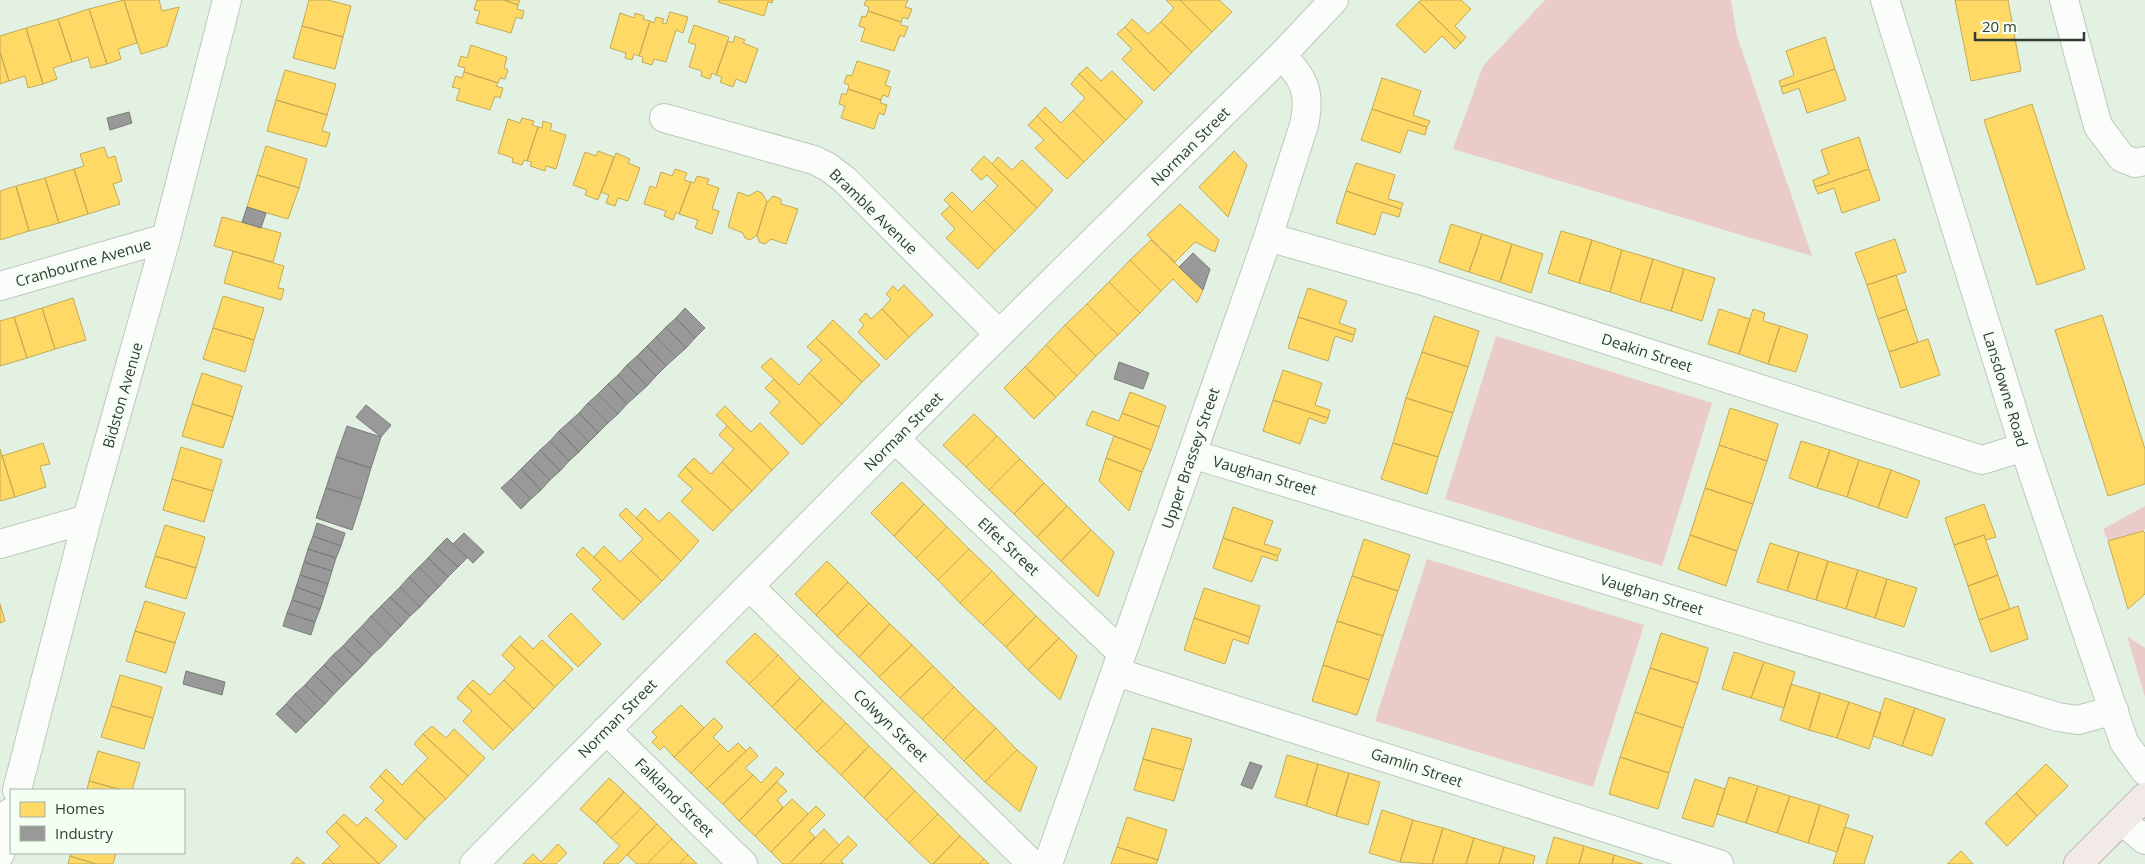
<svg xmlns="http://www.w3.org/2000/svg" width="2145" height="864" font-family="'Open Sans',sans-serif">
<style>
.green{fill:#eacbc8}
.homes{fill:#ffd966;stroke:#c2aa56}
.industry{fill:#999;stroke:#7a7d7a}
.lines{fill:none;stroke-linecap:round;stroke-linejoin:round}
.minor-casing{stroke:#bcc8bc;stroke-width:30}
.primary-casing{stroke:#bab1ac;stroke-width:30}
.minor{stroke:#fbfdfb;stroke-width:28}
.primary{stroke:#f1eae9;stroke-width:28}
.labels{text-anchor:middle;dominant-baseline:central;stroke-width:5;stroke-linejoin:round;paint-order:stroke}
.street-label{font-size:15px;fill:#323c32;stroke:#f4fff4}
</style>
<rect width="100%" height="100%" fill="#e3f1e2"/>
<path class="green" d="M1545,0H1731L1737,36L1812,256L1453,149L1483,66Z
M1496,336L1712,403L1662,566L1445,499Z
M2145,506V529L2143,531L2108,541L2103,529Z
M1427,559L1644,625L1593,787L1375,721Z
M2127,636L2145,648V697Z"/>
<path class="homes" d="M124,0L137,43L118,49L121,59L107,64L89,9Z
M124,0H159L162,11L179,7L167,46L141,54Z
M309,0H328L351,6L343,37L302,26Z
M477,0H504L518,5L517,9L524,11L522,19L516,17L511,33L476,23L480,11L474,10Z
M504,0H520L518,5Z
M719,0H773L772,3L768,2L764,16L718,2Z
M866,0H908L905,7L912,9L908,19L903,17L901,22L868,11L869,7L864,5Z
M1166,0H1180L1212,32L1192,52L1161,22L1174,8Z
M1180,0H1219L1232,12L1212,32Z
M1421,0H1461L1471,9L1455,26L1466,37L1461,43L1419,2Z
M1955,0H2008L2021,71L1971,81Z
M1419,2L1461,43L1455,49L1442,36L1425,53L1396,25Z
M89,9L107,64L91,68L88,57L72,62L58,19Z
M868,11L901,22V25L908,27L904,37L900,35L894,51L861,41L865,28L859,26L862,16L866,17Z
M670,12L688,17L683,33L676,30L666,62L654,59L652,65L642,62L643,57L639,56L650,21L654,23L656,17L664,19L662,23L666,24Z
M620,13L634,18L635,13L644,16L643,19L650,21L639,56L634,54L632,60L625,58L626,53L610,48Z
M58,19L72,62L53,68L57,79L43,84L26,28Z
M1132,19L1148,34L1161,22L1192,52L1171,74L1125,27Z
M694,25L729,37L716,75L712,73L710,79L701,76L702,71L689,67L696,45L688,42Z
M302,26L343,37L335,69L293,58Z
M1125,27L1171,74L1154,91L1122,59L1132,49L1117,34Z
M26,28L43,84L28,88L25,76L9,81L0,52V36Z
M735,36L745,40L743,43L758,49L746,83L736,79L733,87L720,82L722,77L716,75L728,41L733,43Z
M1825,37L1835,69L1781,87L1779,81L1794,75L1786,51Z
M471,45L507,57L504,68L508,70L505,79L500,78L498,83L464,72L465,68L458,66L461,56L467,58Z
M0,52L9,81L0,84Z
M857,61L890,71L885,85L891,87L888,97L883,95L881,100L848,89L849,85L844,83L847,75L852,76Z
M1087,67L1101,81L1112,71L1143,102L1126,120L1079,74Z
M1835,69L1846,100L1807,113L1799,88L1783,94L1781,87Z
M285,70L336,84L327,115L276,100Z
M464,72L498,83L496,86L503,88L500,98L495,96L490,110L456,100L460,89L452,87L456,76L462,78Z
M1079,74L1126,120L1104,142L1073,111L1085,98L1071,84Z
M1382,78L1421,91L1413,115L1430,121L1427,127L1372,109Z
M848,89L881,100L880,103L887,105L884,115L879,113L874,129L841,118L845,106L839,104L842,93L846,95Z
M276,100L327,115L322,131L330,133L326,147L267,131Z
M2032,104L2085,269L2037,285L1984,120Z
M1045,107L1061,123L1073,111L1104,142L1084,162L1037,116Z
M1372,109L1427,127L1425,135L1408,130L1400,153L1361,140Z
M1037,116L1084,162L1067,179L1035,148L1044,140L1028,125Z
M522,118L534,121L532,125L538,127L527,161L524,160L522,165L512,162L513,158L498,153L508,119L520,123Z
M543,121L552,124L550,130L566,135L556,169L546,166L545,171L530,166L532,162L527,161L538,127L542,128Z
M1859,137L1869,169L1815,187L1813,180L1829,174L1821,150Z
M266,146L307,159L299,188L257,175Z
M104,147L108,158L115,156L122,181L113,184L120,204L88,214L74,169L84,166L80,154Z
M598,151L614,157L598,200L585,195L587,190L573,185L585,152L596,156Z
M1234,151L1247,165L1228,217L1199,187Z
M616,153L630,159L628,163L640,168L628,201L618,198L615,206L606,203L609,195L601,192Z
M984,156L1037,208L1015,231L984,200L998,186L987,175L981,180L971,170Z
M998,157L1012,170L1022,160L1053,190L1037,208L992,164Z
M1356,163L1395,175L1388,199L1403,203L1401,209L1346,191Z
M74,169L88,214L59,223L45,178Z
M675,169L687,173L684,180L691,182L679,214L676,212L673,220L664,216L666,211L644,204L650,186L656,188L661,172L672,176Z
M1869,169L1880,200L1842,213L1834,188L1818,194L1815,187Z
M257,175L299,188L288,219L247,207Z
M697,176L709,179L707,184L719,188L712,209L719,211L712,234L695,228L698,220L679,214L691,182L694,183Z
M45,178L59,223L29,231L16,186Z
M16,186L29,231L0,240V191Z
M757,191L762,193L767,202L757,235L750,240L745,238L743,233L728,227L738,192L749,196Z
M1346,191L1401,209L1399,217L1382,212L1375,235L1336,223Z
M952,192L972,212L984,200L1015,231L995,251L944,200Z
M773,196L781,199V204L798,209L786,244L771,239L765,244L759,242L757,235L767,202Z
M1180,204L1219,240L1215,252L1195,242L1175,262L1147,235Z
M950,206L995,251L978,269L946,238L955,229L941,214Z
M222,217L281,233L273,262L214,246Z
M1451,224L1482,234L1469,272L1439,262Z
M1561,231L1592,240L1579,283L1548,273Z
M1482,234L1512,244L1500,282L1469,272Z
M1895,239L1906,272L1867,285L1855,253Z
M1151,240L1203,290L1197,303L1173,279L1161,291L1130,260Z
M1592,240L1622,250L1610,292L1579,283Z
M1512,244L1543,254L1531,293L1500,282Z
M1622,250L1653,259L1640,302L1610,292Z
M233,251L284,266L278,288L284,289L281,300L224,283Z
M1653,259L1684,269L1671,311L1640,302Z
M1130,260L1161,291L1140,313L1109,282Z
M1684,269L1715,278L1702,321L1671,311Z
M1896,275L1907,309L1878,319L1867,285Z
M1109,282L1140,313L1118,335L1087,304Z
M904,285L933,315L909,337L882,309L891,299L886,294L893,286L898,291Z
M1308,288L1347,301L1339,323L1356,329L1354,335L1298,317Z
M223,296L264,308L254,340L213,328Z
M73,298L86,340L55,349L42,308Z
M1087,304L1118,335L1096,356L1065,325Z
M42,308L55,349L27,358L14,317Z
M882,309L909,337L886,360L858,332L864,325L859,320L866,313L871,319Z
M1719,309L1750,319L1739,354L1708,344Z
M1753,309L1765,313L1763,321L1780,326L1768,364L1739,354Z
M1907,309L1918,342L1889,352L1878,319Z
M2102,315L2145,449V484L2108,496L2055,330Z
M1434,316L1479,331L1468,367L1422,352Z
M14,317L27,358L0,366V321Z
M1298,317L1354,335L1352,342L1335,336L1328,361L1288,348Z
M833,320L880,365L862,382L816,338Z
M1065,325L1096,356L1077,376L1046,345Z
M1780,326L1808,335L1796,372L1768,364Z
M213,328L254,340L245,372L203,359Z
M816,338L862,382L842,404L809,373L822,360L807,347Z
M1928,339L1940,375L1901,388L1889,352Z
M1046,345L1077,376L1056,397L1025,367Z
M1422,352L1468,367L1453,413L1406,398Z
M771,358L799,385L809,373L842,404L821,425L761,367Z
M1025,367L1056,397L1034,419L1004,388Z
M1283,370L1322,383L1315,405L1330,410L1328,418L1273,400Z
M202,373L242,386L233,417L192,404Z
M774,379L821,425L802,445L770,413L780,402L765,388Z
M1130,392L1166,406L1159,427L1122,413Z
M1406,398L1453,413L1438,457L1393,443Z
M1273,400L1328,418L1325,424L1309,418L1300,444L1263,431Z
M192,404L233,417L223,448L182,436Z
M725,406L751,432L760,423L789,453L772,470L716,415Z
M1730,408L1778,424L1767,461L1719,445Z
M1092,411L1119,421L1122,413L1159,427L1151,450L1086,425Z
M974,414L997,436L966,467L943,445Z
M727,426L772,470L752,491L722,462L734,449L719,435Z
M997,436L1020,459L989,490L966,467Z
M1114,436L1151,450L1142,472L1106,458Z
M1801,441L1830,450L1817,488L1789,478Z
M43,443L50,464L40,466L46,487L15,497L2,456Z
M1393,443L1438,457L1427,494L1381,479Z
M1719,445L1767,461L1753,504L1705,488Z
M181,447L222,460L213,491L172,479Z
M0,449L15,497L0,501Z
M1830,450L1859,460L1847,497L1817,488Z
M694,458L711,474L722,462L752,491L732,511L685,467Z
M1106,458L1142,472L1129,511L1099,481Z
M1020,459L1044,483L1014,514L989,490Z
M1859,460L1891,470L1878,508L1847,497Z
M685,467L732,511L713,531L681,501L693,489L678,476Z
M1891,470L1920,481L1907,518L1878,508Z
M172,479L213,491L204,522L163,510Z
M902,482L924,504L894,536L871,513Z
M1044,483L1067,506L1037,537L1014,514Z
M1705,488L1753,504L1737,551L1690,535Z
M924,504L947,527L916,558L894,536Z
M1984,504L1996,537L1986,540L1984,535L1954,545L1945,518Z
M1067,506L1091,530L1061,561L1037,537Z
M1233,507L1273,521L1264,544L1281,549L1278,556L1223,538Z
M626,508L681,561L662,581L631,551L643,539L619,515Z
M645,508L659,522L669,512L699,541L681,561L636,518Z
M165,525L205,537L196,568L155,556Z
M947,527L969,549L938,580L916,558Z
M1091,530L1114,552L1098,597L1061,561Z
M2143,531L2145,533V594L2128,609L2108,541Z
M1690,535L1737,551L1726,586L1678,569Z
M1984,535L1998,575L1968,586L1954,545Z
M1223,538L1278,556L1277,561L1262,556L1252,582L1213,568Z
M1364,539L1410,555L1398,591L1352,576Z
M1770,543L1799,552L1787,591L1757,582Z
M604,546L620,562L631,551L662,581L641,602L594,557Z
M583,547L641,602L623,620L592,589L601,580L576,555Z
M969,549L992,571L960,603L938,580Z
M1799,552L1828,561L1816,600L1787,591Z
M155,556L196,568L186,599L145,587Z
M827,561L848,582L816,615L795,594Z
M1828,561L1858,570L1846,609L1816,600Z
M1858,570L1887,579L1875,618L1846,609Z
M992,571L1014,594L983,625L960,603Z
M1998,575L2010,609L1979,620L1968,586Z
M1352,576L1398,591L1383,636L1337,621Z
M1887,579L1917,588L1904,627L1875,618Z
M848,582L869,603L837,636L816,615Z
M1204,588L1260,606L1250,637L1194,618Z
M1014,594L1036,616L1006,647L983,625Z
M145,601L185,613L175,643L135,631Z
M869,603L890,624L859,657L837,636Z
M0,604L5,621L0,623Z
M2018,606L2028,639L1991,652L1979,620Z
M571,613L601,644L578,667L548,636Z
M1036,616L1059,638L1028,670L1006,647Z
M1194,618L1250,637L1248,644L1233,639L1225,664L1184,650Z
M1337,621L1383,636L1369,680L1323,665Z
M890,624L912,645L879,677L859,657Z
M135,631L175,643L166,673L126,661Z
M755,633L778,655L749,684L726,662Z
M1661,633L1708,648L1698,683L1650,668Z
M520,636L533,649L542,640L573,669L555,687L511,645Z
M1059,638L1077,656L1060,700L1028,670Z
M511,645L555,687L534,709L504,680L515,668L502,655Z
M912,645L933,666L900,698L879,677Z
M1734,652L1764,662L1751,698L1722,689Z
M778,655L800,678L772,707L749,684Z
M1764,662L1795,672L1784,708L1751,698Z
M1323,665L1369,680L1357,715L1312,701Z
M933,666L954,687L922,719L900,698Z
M1650,668L1698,683L1683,728L1635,712Z
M120,675L162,687L153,718L111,706Z
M800,678L823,701L795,730L772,707Z
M473,680L490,695L504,680L534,709L513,730L467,686Z
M1791,684L1820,693L1809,730L1780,720Z
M467,686L513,730L493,750L463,721L472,711L457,698Z
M954,687L975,708L943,740L922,719Z
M1820,693L1849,702L1837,738L1809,730Z
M1885,698L1915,708L1902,746L1873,736Z
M823,701L846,723L817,752L795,730Z
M1849,702L1881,713L1869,749L1837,738Z
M681,705L704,728L674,757L664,746L660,750L652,742L657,737L652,732Z
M111,706L153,718L144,749L101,737Z
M975,708L996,728L964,761L943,740Z
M1915,708L1945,719L1932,756L1902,746Z
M1635,712L1683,728L1669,773L1620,757Z
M714,718L723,727L713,737L720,744L691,773L674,757Z
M846,723L869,746L841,775L817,752Z
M432,726L446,738L454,729L485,758L468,776L423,734Z
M996,728L1017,750L985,782L964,761Z
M1152,728L1192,739L1183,770L1143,759Z
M423,734L468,776L446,799L416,770L428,758L414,744Z
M738,743L746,751L707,789L691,773L720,744L728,752Z
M869,746L892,768L864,798L841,775Z
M750,747L758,756L745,768L753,775L723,804L707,789Z
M1017,750L1037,767L1020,812L985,782Z
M98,751L140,763L132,790H122L89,781Z
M1287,755L1318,764L1306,806L1275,797Z
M1620,757L1669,773L1658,809L1609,794Z
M1143,759L1183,770L1174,801L1134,790Z
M1318,764L1349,773L1336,816L1306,806Z
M2046,764L2068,786L2037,816L2016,793Z
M776,767L784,774L739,821L723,804L753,775L761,783Z
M892,768L915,791L886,820L864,798Z
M386,769L402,785L416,770L446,799L425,819L380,776Z
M1349,773L1380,782L1368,825L1336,816Z
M380,776L425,819L406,840L375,810L384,801L370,787Z
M1729,777L1758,786L1746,823L1717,814Z
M609,778L624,792L596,823L580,809Z
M1695,779L1725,789L1713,827L1682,818Z
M89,781L122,790H87Z
M777,782L787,791L777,800L783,807L755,836L739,821Z
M1758,786L1790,796L1777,833L1746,823Z
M915,791L938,814L909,843L886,820Z
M624,792L641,808L611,838L596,823Z
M2016,793L2037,816L2007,846L1985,823Z
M1790,796L1820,805L1808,843L1777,833Z
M792,799L808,814L771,852L755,836Z
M1820,805L1849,815L1837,852L1808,843Z
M816,806L825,815L809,831L815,837L789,864H783L771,852Z
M641,808L657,824L618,864H605L603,863L620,846L611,838Z
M1382,810L1413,820L1400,862L1369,853Z
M344,814L357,826L366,817L397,846L379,864L336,822Z
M938,814L960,836L933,864H931L909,843Z
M1127,817L1167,830L1158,860L1117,847Z
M1413,820L1443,828L1432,864L1400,862Z
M336,822L379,864H334L328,858L340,846L326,832Z
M657,824L672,839L647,864H637L627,855Z
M1845,827L1873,836L1864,864H1833Z
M1443,828L1474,838L1466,864H1432Z
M824,829L839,845L820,864H789Z
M848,836L857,845L841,861L844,864H820Z
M960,836L984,859L979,864H933Z
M1554,837L1584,846L1579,864H1546Z
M1474,838L1504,847L1499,864H1466Z
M672,839L688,855L679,864H647Z
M558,844L567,853L556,864H523L533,854L541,862Z
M1584,846L1614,855L1612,864H1579Z
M1117,847L1158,860L1156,864H1111Z
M1504,847L1535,856L1533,864H1499Z
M1961,851L1973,864H1947Z
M71,853H116L113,864H96L70,856Z
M688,855L697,864H679Z
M1614,855L1643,864H1612Z
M70,856L96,864H68Z
M297,857L305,864H291Z
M328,858L334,864H322Z
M984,859L989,864H979Z"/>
<path class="industry" d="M129,112L132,123L110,130L107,118Z
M247,207L266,213L261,228L242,222Z
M1193,253L1210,269L1203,290L1179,267Z
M685,308L705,328L695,338L676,318Z
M676,318L695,338L686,348L666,327Z
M666,327L686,348L676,357L656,337Z
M656,337L676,357L666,366L647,346Z
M647,346L666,366L656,376L637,356Z
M637,356L656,376L647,386L627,365Z
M1119,362L1149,373L1143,389L1114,379Z
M627,365L647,386L637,395L618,375Z
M618,375L637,395L627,404L608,384Z
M608,384L627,404L618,414L598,394Z
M598,394L618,414L608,423L588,403Z
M588,403L608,423L598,433L579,413Z
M366,405L391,425L381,437L356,417Z
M579,413L598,433L589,442L569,422Z
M569,422L589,442L579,452L559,431Z
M347,426L381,437L371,468L336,457Z
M559,431L579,452L569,461L550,441Z
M550,441L569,461L560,471L540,450Z
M540,450L560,471L550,480L530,460Z
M336,457L371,468L362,499L326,488Z
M530,460L550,480L541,490L521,469Z
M521,469L541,490L531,499L511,479Z
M511,479L531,499L521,509L501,488Z
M326,488L362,499L352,530L316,518Z
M317,523L345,533L341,546L313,536Z
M464,533L484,552L473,563L453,544Z
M313,536L341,546L336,558L308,549Z
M447,538L467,558L458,567L437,548Z
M437,548L458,567L448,577L428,558Z
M308,549L336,558L332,571L304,562Z
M428,558L448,577L439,587L419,567Z
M304,562L332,571L328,584L300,575Z
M419,567L439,587L429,597L409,577Z
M300,575L328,584L324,597L296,587Z
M409,577L429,597L420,607L400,587Z
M296,587L324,597L320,609L292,600Z
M400,587L420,607L410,616L390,597Z
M390,597L410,616L401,626L381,606Z
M292,600L320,609L315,622L287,613Z
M381,606L401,626L391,636L371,616Z
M287,613L315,622L311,635L283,626Z
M371,616L391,636L382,646L362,626Z
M362,626L382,646L372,655L352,636Z
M352,636L372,655L363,665L343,646Z
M343,646L363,665L353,675L333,655Z
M333,655L353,675L344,684L324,665Z
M324,665L344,684L334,694L314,675Z
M186,671L225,682L222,695L183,684Z
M314,675L334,694L325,704L305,685Z
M305,685L325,704L315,714L295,694Z
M295,694L315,714L306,723L286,704Z
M286,704L306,723L296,733L276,714Z
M1250,762L1262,766L1252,789L1241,785Z"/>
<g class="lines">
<g class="minor-casing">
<path id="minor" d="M1885,0L2024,447L2124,742L2145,771
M2064,0L2098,126L2122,158L2135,163L2145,161
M664,118L814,160L828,167L845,180L999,334
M1268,237L1423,281L1982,460L2024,447
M0,286L166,238
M895,439L1122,653
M1192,454L2058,717L2078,720L2114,710
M0,544L87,519
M749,586L1032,864
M1116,672L1719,864
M606,730L743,864
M17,790L87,519L166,238L227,0
M2122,821L2145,840
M0,854L11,812
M474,864L966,367L1281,56L1334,0
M1048,864L1268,237L1304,125C1311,94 1305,77 1281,56"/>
</g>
<g class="primary-casing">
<path id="primary" d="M2078,864L2145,797"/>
</g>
<use href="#minor" class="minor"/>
<use href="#primary" class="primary"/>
</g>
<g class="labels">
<g class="street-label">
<text transform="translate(1190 146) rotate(-45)">Norman Street</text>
<text transform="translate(874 211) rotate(44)">Bramble Avenue</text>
<text transform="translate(83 262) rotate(-16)">Cranbourne Avenue</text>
<text transform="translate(1647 352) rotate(18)">Deakin Street</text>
<text transform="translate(2006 389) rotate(73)">Lansdowne Road</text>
<text transform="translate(122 395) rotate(-74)">Bidston Avenue</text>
<text transform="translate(903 431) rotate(-45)">Norman Street</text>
<text transform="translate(1190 458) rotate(-71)">Upper Brassey Street</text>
<text transform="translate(1265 475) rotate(16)">Vaughan Street</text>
<text transform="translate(1009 546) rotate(43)">Elfet Street</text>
<text transform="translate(1652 594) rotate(17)">Vaughan Street</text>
<text transform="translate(617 718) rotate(-45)">Norman Street</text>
<text transform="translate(891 725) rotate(44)">Colwyn Street</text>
<text transform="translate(1417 767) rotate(18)">Gamlin Street</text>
<text transform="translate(675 797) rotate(45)">Falkland Street</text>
</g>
</g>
<rect x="10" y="789" width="175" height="65" fill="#f4fff4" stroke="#a6b1a6"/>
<rect x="20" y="802" width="25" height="15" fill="#ffd966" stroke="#a6b1a6"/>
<text x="55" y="814" font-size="15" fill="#323c32">Homes</text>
<rect x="20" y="826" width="25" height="15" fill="#999999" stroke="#a6b1a6"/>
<text x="55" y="839" font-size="15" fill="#323c32">Industry</text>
<path d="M1975 32v8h109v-8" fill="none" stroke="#323c32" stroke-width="2.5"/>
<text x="1982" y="32" font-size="15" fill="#323c32" stroke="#f4fff4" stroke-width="4" paint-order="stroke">20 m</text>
</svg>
